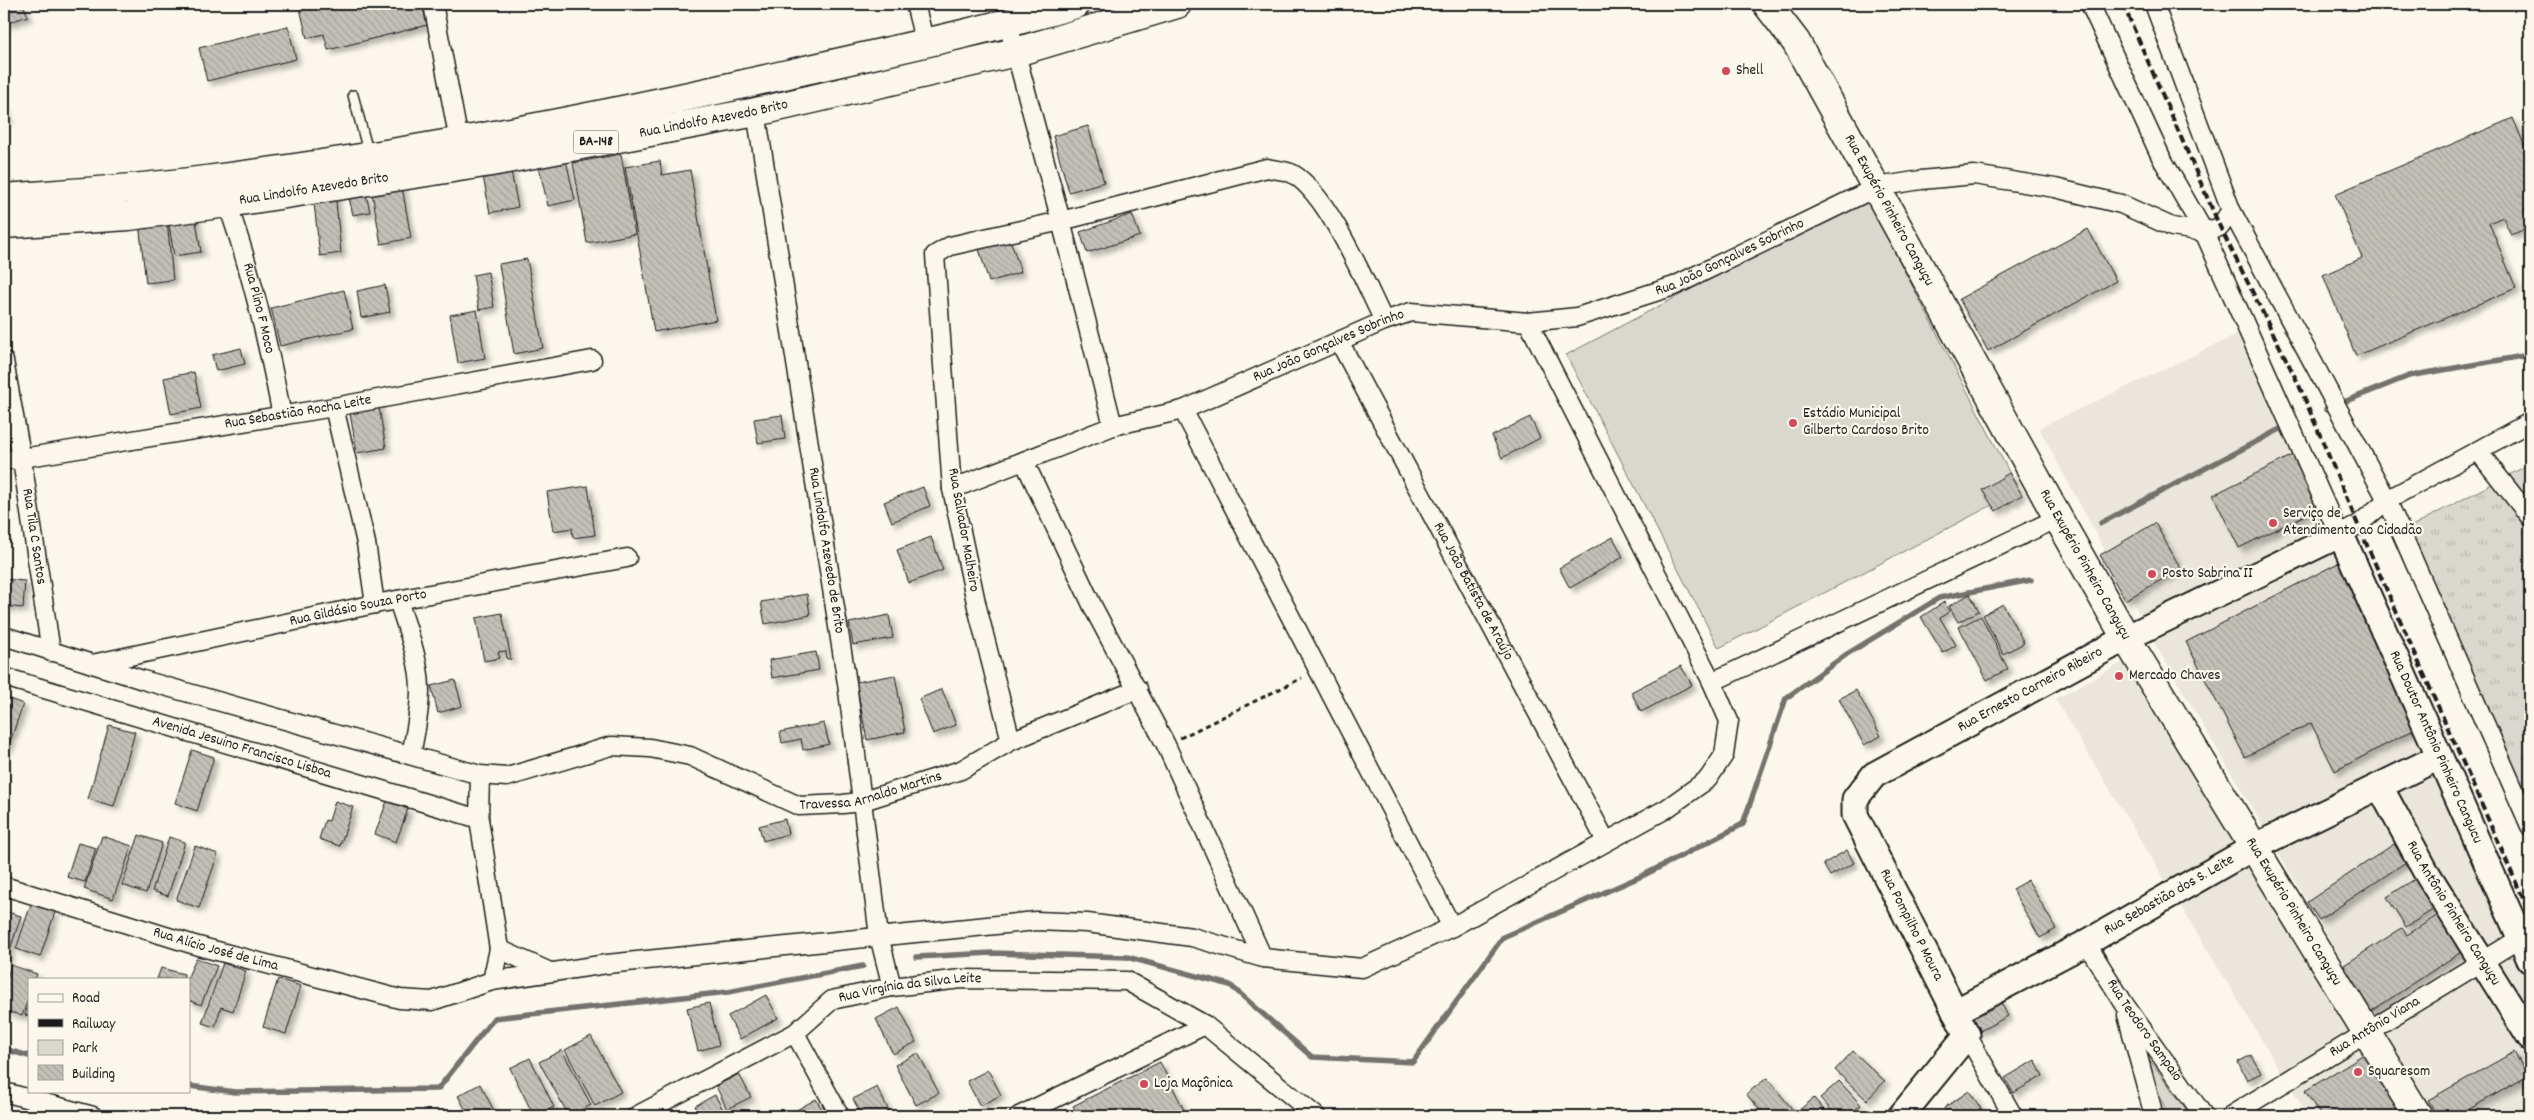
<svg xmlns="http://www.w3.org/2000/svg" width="2534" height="1120" font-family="Dekko,sans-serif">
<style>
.built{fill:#eae6dc}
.grass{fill:url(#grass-tufts);stroke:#7b7a75}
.park{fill:#dad7ce;stroke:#7b7a75}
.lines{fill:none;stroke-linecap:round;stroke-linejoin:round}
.stream{stroke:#74726e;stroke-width:5.5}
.building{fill:url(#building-back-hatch);stroke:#1c1c1c;filter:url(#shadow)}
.lane-casing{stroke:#1c1c1c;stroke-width:12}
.street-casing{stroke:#1c1c1c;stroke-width:21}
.secondary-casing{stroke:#1c1c1c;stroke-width:29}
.primary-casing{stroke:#1c1c1c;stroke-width:31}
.path{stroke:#1c1c1c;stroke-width:3;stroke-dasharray:5 4;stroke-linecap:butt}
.lane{stroke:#fbf7ec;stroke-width:9}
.street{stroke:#fbf7ec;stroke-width:18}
.secondary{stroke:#fbf7ec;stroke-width:25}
.primary{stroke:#fbf7ec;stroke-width:28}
.rail{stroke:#1c1c1c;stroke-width:4;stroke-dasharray:8 4;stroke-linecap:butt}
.poi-dot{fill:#d1495b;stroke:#fbf7ec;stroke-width:2}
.labels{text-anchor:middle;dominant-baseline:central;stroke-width:4.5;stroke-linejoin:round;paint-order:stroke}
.shield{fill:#fbf7ec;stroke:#5f5e5a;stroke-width:1}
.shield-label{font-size:14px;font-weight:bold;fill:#1c1c1c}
.poi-label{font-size:15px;fill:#1c1c1c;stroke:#fbf7ec;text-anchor:start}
.street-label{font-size:15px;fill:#1c1c1c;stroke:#fbf7ec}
</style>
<defs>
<pattern id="grass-tufts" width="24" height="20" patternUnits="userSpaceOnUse" patternTransform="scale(1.25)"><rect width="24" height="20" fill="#dad7ce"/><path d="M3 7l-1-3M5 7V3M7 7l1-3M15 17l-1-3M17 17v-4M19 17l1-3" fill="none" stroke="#bab8b0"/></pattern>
<pattern id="building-back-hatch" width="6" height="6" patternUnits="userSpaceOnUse" patternTransform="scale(1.25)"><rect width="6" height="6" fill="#c3c0b8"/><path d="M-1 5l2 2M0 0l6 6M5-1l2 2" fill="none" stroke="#a7a49e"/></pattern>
<filter id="shadow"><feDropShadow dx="4.5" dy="4.5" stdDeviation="2.5" flood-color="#0004"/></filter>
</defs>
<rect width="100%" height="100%" fill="#fbf7ec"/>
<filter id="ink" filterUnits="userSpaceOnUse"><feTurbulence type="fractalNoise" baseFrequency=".02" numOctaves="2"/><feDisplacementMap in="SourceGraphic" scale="10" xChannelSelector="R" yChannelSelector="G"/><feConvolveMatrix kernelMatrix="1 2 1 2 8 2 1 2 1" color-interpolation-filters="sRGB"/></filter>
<g filter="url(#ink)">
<path class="built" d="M2258,325L2530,948V1116H2434L2158,649L2039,428Z
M2131,658L2406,1116H2308L2055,699Z"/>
<path class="grass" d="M2530,464V801L2420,563L2408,528Z"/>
<path class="park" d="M1866,197L2019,491L1719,648L1566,355Z
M2141,1048L2191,1116H2168Z"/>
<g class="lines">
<path class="stream" d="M2326,409L2409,376L2523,356L2530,352
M2101,523L2286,426
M916,957L992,953L1127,957L1230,985L1312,1057L1413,1062L1503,937L1644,875L1743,824L1786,698L1847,654L1939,598L2031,580
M4,1049L29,1056
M189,1086L235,1092L438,1089L494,1018L728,992L863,966"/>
</g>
<path class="building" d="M4,4H23L28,16L4,24Z
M299,4H422L427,25L328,50L324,34L307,38Z
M288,26L296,59L207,81L199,48Z
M4,103L8,119L4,121Z
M2513,118L2530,159V206L2524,209L2530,227L2511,235L2503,217L2489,223L2516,288L2356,356L2323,275L2362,258L2335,194Z
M1088,126L1104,182L1069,192L1053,136Z
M621,154L635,234L587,243L573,163Z
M566,160L575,200L548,206L539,167Z
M660,161L662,175L690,170L716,320L654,332L625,167Z
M510,166L518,207L490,213L482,171Z
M401,181L411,238L381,244L371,187Z
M335,191L341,253L320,256L313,194Z
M366,194L370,212L353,215L349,198Z
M195,214L201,252L174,256L168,219Z
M1132,214L1140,236L1087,253L1080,232Z
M167,220L173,280L146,283L139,223Z
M2088,229L2116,281L1988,351L1959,299Z
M1010,239L1021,272L989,282L979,249Z
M527,259L543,348L514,354L499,264Z
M488,272L494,307L479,310L473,275Z
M385,285L390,312L361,318L357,291Z
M344,290L353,329L280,346L271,308Z
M477,310L485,358L458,363L450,315Z
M241,348L245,364L216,371L212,355Z
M194,372L201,408L171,414L164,378Z
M378,402L386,448L357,453L349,408Z
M782,415L785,439L758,443L754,419Z
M1530,417L1540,438L1502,458L1492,436Z
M2299,452L2325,505L2239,548L2213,495Z
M2009,473L2022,495L1996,511L1982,490Z
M588,486L595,535L573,538L572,528L553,531L547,492Z
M923,487L930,506L892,522L884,502Z
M2155,523L2181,569L2125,600L2100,555Z
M931,537L943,570L909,583L897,550Z
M1613,537L1623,557L1570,588L1559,568Z
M2340,562L2423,725L2335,771L2311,723L2245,757L2186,642Z
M4,579L25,581L23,608L4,606Z
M807,594L810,615L765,624L761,602Z
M1970,594L1979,611L1958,622L1949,606Z
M1944,602L1950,611L1940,618L1956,645L1943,653L1921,617Z
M2003,604L2024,643L2003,654L1983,615Z
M502,613L511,659H507L506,651L498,652L500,658L484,661L476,618Z
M889,615L893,638L853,645L849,623Z
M1981,616L2008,669L1987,680L1959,627Z
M816,652L819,670L772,678L769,660Z
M1681,666L1692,685L1641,712L1631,692Z
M895,675L905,732L867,740L856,682Z
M455,680L462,706L438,713L431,686Z
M942,689L956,725L933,734L919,699Z
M1856,690L1881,736L1864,745L1839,699Z
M4,697L23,704L8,748L4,746Z
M824,723L829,744L803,750L801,739L782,743L780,732Z
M109,725L135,732L114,806L88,799Z
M192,750L214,757L197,811L175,803Z
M335,801L353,807L340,846L319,839L325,820L329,821Z
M387,801L408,809L396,842L375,834Z
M785,819L788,834L763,841L759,826Z
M139,835L162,843L146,893L122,885Z
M102,836L132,846L113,899L84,889Z
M169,837L185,842L168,896L152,891Z
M78,843L96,848L85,882L67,877Z
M2394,844L2406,862L2319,920L2307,902Z
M195,846L218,854L199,908L176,900Z
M1847,850L1854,863L1830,876L1823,864Z
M2418,877L2437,907L2406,927L2387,897Z
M2028,880L2056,929L2040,938L2012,889Z
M31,904L55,912L40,957L16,949Z
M4,911L21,916L5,965L4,964Z
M2438,915L2461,952L2370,1012L2341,967L2402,928L2407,935Z
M196,958L217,966L201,1005L189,1000L187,979Z
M223,963L246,971L233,1011L221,1007L215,1027L202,1023Z
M11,965L37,974L35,979H29V997L22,1016L4,1010V988Z
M161,968L184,974L183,979H157Z
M278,979L301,986L286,1034L263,1027Z
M766,995L778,1018L740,1039L728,1016Z
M1998,997L2008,1016L1978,1032L1968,1012Z
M29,1003V1016L25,1015Z
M709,1003L719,1045L698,1051L687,1008Z
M899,1007L916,1042L893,1054L876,1019Z
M591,1036L621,1092L595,1106L565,1050Z
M562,1050L591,1105L569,1116L539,1062Z
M1853,1051L1885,1081L1867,1100L1835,1070Z
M2367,1052L2407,1116H2321L2305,1091Z
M2514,1052L2528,1076L2457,1116H2437L2428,1100Z
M918,1053L939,1093L916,1105L895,1065Z
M2251,1055L2261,1073L2247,1080L2238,1062Z
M530,1058L554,1107L536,1116H534L510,1068Z
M2035,1060L2043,1076L2013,1093L2005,1078Z
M1160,1062L1187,1116H1078L1073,1106Z
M988,1070L1001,1095L980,1106L967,1081Z
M739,1074L751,1097L727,1109L716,1086Z
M1767,1078L1798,1116H1765L1746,1094Z
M1839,1081L1861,1105L1848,1116H1837L1820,1098Z
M480,1084L497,1116H469L458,1096Z
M877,1087L890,1113L883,1116H862L853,1099Z
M1969,1091L1986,1116H1949L1944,1108Z
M715,1095L726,1116H700L695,1106Z
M1814,1098L1829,1116H1803L1798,1111Z
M816,1099L823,1111L814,1116H786Z"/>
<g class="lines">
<g class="lane-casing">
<path id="lane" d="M353,95L369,155"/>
</g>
<g class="street-casing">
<g id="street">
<path d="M433,4L459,141"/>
<path d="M915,4L925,43"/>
<path d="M2090,4L2161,157L2204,232L2339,535L2358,525L2387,500L2530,422"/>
<path d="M2154,4L2231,210L2387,500L2530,826"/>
<path d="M1008,24L1061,221L1113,426"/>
<path id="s1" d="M756,112L847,683L879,936L892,987"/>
<path id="s2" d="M227,203C252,272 268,343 282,416"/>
<path id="s3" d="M1339,341L1606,841"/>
<path id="s4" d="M4,361L22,460L51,652"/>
<path d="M334,407L366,543L375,604"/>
<path d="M1183,410L1452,927"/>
<path d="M2478,451L2530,517"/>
<path id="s5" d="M4,461L334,407L592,360"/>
<path d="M1024,461L1094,609L1166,745L1263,958"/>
<path id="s6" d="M952,489L1113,426L1183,410L1384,321L1411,312L1528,322L1577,317L1674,286L1877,187L1921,180L1974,175L2055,188L2121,204L2172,227L2204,232L2220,227L2231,210"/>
<path d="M398,600C407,629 420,660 420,690C420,712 415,734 411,755"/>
<path id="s7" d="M4,636L143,680L480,775L507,777L611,746L650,748L690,756L799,806L843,804L860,802L961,770L1011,741L1138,689"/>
<path id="s8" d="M92,664L375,604L627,558"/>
<path id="s9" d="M4,677L479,819"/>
<path d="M1712,682L2058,518"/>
<path d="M1011,741L977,607L952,489L935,255L950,246L1061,221L1267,168C1275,170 1286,170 1293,174C1329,195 1365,283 1384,321"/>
<path d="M480,775L479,819L499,949L550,972"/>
<path id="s10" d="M4,886L198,946L400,999L432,1001L492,981L607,964L1036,921L1087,923L1192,937L1263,958L1362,968L1452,927L1666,809L1708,779L1724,755L1729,721L1712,682L1528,322"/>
<path id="s11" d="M2086,943L2125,1005L2204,1116"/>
<path d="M492,981L499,949"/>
<path d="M2127,1015L2154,1116"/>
<path d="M795,1033L840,1116"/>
<path d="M1967,1035L2013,1116"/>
<path d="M4,1092L93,1116"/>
<path id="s12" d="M636,1116L795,1033L832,1000L892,987L961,979L1127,981L1205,1025L1316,1116"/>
<path d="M1019,1116L1205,1025"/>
<path id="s13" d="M2230,1116L2519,939"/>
</g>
</g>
<g class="secondary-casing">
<g id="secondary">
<path id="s14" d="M2380,787L2425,870L2530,1038"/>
<path id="s15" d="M1955,1012L2086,943L2254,847L2439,757"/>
<path id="s16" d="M1901,1116L1967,1035L1855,815V799L1874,775L2126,638L2339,535L2342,537L2530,960"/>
</g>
</g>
<g class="primary-casing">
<g id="primary">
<path id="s17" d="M1767,4L1796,42L2058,518L2126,638L2418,1116"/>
<path d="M4,198C71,193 139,189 206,180C401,156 596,118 788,74C884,52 981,32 1076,4"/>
<path id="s18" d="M4,224L129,216L227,203L491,162L756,112L1016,52L1177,4"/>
</g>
</g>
<path class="path" d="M1180,738L1302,678"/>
<use href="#lane" class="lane"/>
<use href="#street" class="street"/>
<use href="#secondary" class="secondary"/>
<use href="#primary" class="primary"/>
<path class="rail" d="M2123,4L2220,227L2298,383L2358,525L2530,914"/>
</g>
</g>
<g class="poi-dot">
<circle cx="1726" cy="71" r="5"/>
<circle cx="1793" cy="423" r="5"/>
<circle cx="2273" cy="523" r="5"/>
<circle cx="2152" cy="574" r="5"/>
<circle cx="2119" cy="676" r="5"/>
<circle cx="2358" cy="1072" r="5"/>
<circle cx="1144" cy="1084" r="5"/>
</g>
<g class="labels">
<rect class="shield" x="573.5" y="130.5" width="45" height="23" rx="4"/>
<g class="shield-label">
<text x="596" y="142">BA-148</text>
</g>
<g class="poi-label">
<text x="1736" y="71">Shell</text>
<text x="1803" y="414">Estádio Municipal<tspan x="1803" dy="17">Gilberto Cardoso Brito</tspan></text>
<text x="2283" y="514">Serviço de<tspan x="2283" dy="17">Atendimento ao Cidadão</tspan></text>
<text x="2162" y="574">Posto Sabrina II</text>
<text x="2129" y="676">Mercado Chaves</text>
<text x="2368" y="1072">Squaresom</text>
<text x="1154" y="1084">Loja Maçônica</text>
</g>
<g class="street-label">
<text stroke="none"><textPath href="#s18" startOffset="718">Rua Lindolfo Azevedo Brito</textPath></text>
<text stroke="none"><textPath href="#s18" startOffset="312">Rua Lindolfo Azevedo Brito</textPath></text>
<text stroke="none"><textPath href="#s17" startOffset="240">Rua Exupério Pinheiro Canguçu</textPath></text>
<text stroke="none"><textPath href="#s6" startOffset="824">Rua João Gonçalves Sobrinho</textPath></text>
<text stroke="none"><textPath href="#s2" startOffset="110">Rua Plino F Moco</textPath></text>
<text stroke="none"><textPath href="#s6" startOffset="404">Rua João Gonçalves Sobrinho</textPath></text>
<text stroke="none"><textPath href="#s5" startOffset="298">Rua Sebastião Rocha Leite</textPath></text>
<text transform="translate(963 530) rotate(80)">Rua Salvador Malheiro</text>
<text stroke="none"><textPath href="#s4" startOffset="178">Rua Tila C Santos</textPath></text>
<text stroke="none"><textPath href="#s1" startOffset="444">Rua Lindolfo Azevedo de Brito</textPath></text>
<text stroke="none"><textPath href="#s17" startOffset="645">Rua Exupério Pinheiro Canguçu</textPath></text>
<text stroke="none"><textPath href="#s3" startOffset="284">Rua João Batista de Araújo</textPath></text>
<text stroke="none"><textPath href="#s8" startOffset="272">Rua Gildásio Souza Porto</textPath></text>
<text stroke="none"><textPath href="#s16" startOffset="576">Rua Ernesto Carneiro Ribeiro</textPath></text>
<text stroke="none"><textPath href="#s16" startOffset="1155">Rua Doutor Antônio Pinheiro Cangucu</textPath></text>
<text stroke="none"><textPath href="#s9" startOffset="248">Avenida Jesuino Francisco Lisboa</textPath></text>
<text stroke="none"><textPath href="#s7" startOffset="905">Travessa Arnaldo Martins</textPath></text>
<text stroke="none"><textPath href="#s15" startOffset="244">Rua Sebastião dos S. Leite</textPath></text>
<text stroke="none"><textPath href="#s17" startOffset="1050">Rua Exupério Pinheiro Canguçu</textPath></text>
<text stroke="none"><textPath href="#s14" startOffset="146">Rua Antônio Pinheiro Canguçu</textPath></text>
<text transform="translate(1911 925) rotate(63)">Rua Pompilho P Moura</text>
<text stroke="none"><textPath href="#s10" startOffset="221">Rua Alício José de Lima</textPath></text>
<text stroke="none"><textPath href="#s12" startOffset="308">Rua Virgínia da Silva Leite</textPath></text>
<text stroke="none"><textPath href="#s13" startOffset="170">Rua Antônio Viana</textPath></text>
<text stroke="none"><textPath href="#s11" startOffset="105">Rua Teodoro Sampaio</textPath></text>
</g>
</g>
<rect width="2534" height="1120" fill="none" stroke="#fbf7ec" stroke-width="20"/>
<rect x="10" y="10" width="2514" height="1100" fill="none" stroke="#1c1c1c" stroke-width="2" filter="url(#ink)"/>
<rect x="28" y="978" width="162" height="115" fill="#fbf7ec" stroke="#a29f99"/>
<rect x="38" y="994" width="25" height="8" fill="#fbf7ec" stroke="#a29f99"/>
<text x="72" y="1002" font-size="15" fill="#1c1c1c">Road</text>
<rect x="38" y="1019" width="25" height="8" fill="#1c1c1c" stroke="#a29f99"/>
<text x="72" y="1028" font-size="15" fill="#1c1c1c">Railway</text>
<rect x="38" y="1040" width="25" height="15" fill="#dad7ce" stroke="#a29f99"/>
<text x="72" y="1052" font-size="15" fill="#1c1c1c">Park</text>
<rect x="38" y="1065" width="25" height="15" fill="url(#building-back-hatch)" stroke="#a29f99"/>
<text x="72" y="1078" font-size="15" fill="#1c1c1c">Building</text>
</svg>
